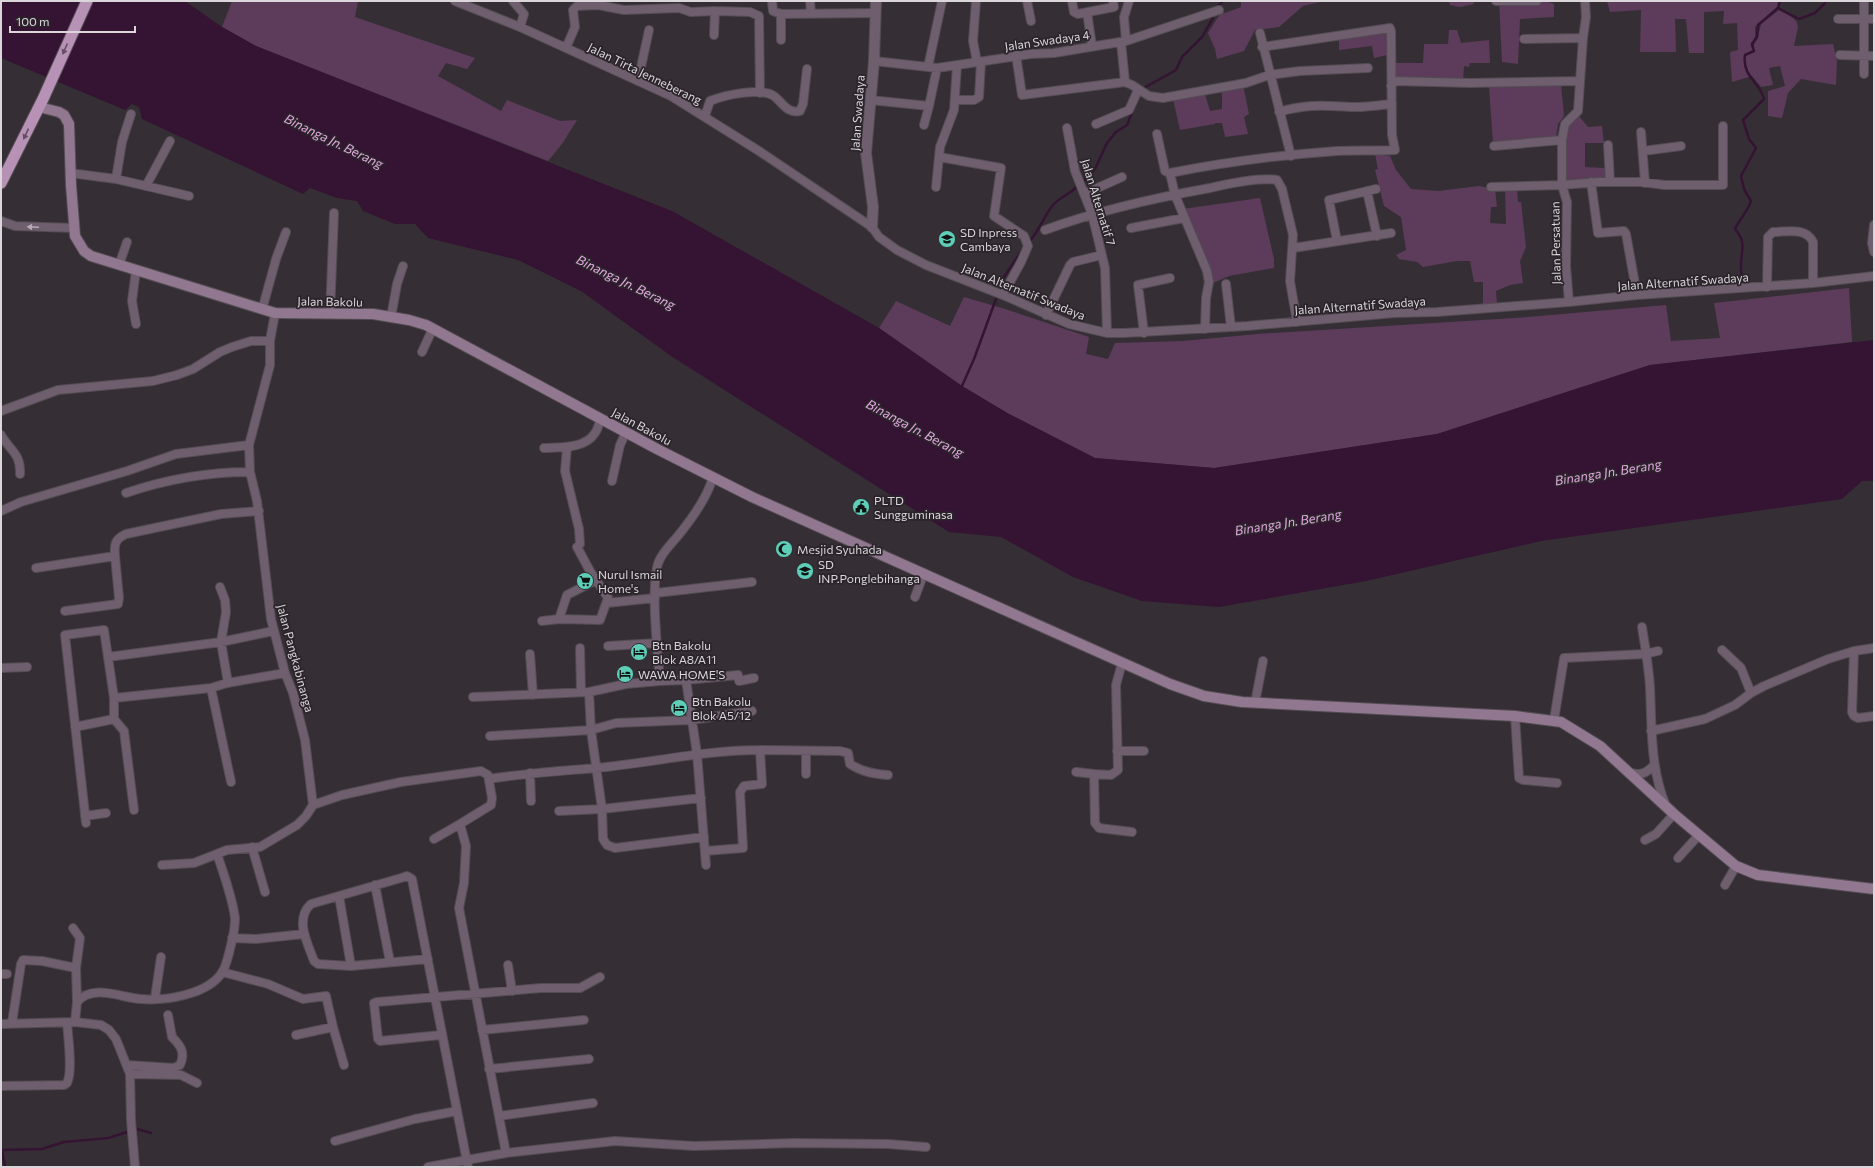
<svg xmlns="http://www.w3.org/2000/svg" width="1875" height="1168" font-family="Commissioner,sans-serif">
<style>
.green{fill:#5c3c5a}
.water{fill:#341333}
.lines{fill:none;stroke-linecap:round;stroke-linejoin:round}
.stream{stroke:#341333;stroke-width:2.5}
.minor-casing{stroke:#534d53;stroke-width:10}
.tertiary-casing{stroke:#534d53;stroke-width:12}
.secondary-casing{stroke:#534d53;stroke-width:12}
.trunk-casing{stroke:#534d53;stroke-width:13}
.minor{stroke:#6f5e6e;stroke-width:8}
.tertiary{stroke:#6f5e6e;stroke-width:10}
.secondary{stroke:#927790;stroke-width:10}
.trunk{stroke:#b892b6;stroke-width:11}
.oneway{fill:#635163}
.oneway2{fill:#b5acb4}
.labels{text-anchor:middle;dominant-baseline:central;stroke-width:3.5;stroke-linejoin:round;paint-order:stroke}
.street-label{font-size:12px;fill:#dad6da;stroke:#2b252b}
.poi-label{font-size:12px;fill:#dad6da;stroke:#2b252b;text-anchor:start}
.water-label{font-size:13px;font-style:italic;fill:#e3a6e0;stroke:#2b252b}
</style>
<rect width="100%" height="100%" fill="#352f35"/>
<path class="green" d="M232,1H358L355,17L475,58L467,69L446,63L438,76L501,111L507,100L560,121L577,120L562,144L548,161L256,46L222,27Z
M1241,1H1324L1303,6L1279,27L1255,30L1244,51L1217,59L1215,49L1208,33L1222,11L1225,13L1241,7Z
M1449,1H1473L1474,4L1460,7L1450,5Z
M1499,1H1546L1554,4V17L1520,19L1518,64L1502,62Z
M1607,1H1778L1777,7L1755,27V36L1751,45L1752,49L1758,37L1761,24L1779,10C1803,23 1799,21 1794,46L1833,44L1837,61L1836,85L1801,79L1788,93L1782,118L1768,116V91L1785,86L1780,66L1769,68L1773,85L1761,87L1752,76L1732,82L1730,52L1738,50L1737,23L1723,24L1724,11L1704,12V53H1689L1686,19H1675L1676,52H1640L1641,10L1610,12Z
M1390,26L1387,55L1374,58L1372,46L1339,50V33Z
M1449,30H1457L1461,43L1489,40L1490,63H1470L1469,67L1464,66L1463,81L1390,80L1392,63H1423L1424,44H1448Z
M1561,84L1564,116L1558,124L1556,137L1493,143L1489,87Z
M1243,85L1249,114L1244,117L1248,134L1225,137L1222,123H1215V124L1180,130L1173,99L1205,94L1210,111L1222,109V89Z
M1579,116L1588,127L1602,126L1604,143H1585V167L1605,168L1607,180L1564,182L1565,126Z
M1375,154L1390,156L1396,170L1411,189L1438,191L1479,186L1495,189L1497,207H1491L1490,223L1506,224L1505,188L1517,189L1518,202H1521L1526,247L1520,261L1523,283L1510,285L1496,291L1497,305L1483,306V282H1474L1470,261H1457L1423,267L1417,262L1399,259L1396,255L1406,250L1401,217L1384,206L1375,170L1378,169Z
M1260,198L1274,259V268L1229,276L1211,284L1183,209Z
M1849,288L1852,342L1650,365L1437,434L1214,468L1095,458L1009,414L962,386L879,328L896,301L950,326L964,297L1005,309L1089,337L1086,354L1108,359L1115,343L1183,341L1257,334L1528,317L1666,305L1671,341L1720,338L1714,303Z"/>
<path class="water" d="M1,1H185L222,27L256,46L672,211L879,328L962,386L1009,414L1095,458L1214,468L1437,434L1650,365L1874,340V481H1862L1842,499L1541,541L1366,581L1219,607L1142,601L1073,577L1001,537L949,532L671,356L581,291L518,260L428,238L415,224H395L363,211L357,201L337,198L310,188L303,194L142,119L139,107L132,104L125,110L1,58Z"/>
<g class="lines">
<path class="stream" d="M1217,7L1223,1
M1778,8L1799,19L1815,13L1825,3
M1142,89L1176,70L1182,57L1202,37L1213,18
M1082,183L1095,169L1107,143L1116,132L1127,125L1135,105
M1029,242C1039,231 1043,218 1053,205C1059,198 1071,193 1078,186
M1745,285C1743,279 1740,272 1741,266C1741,249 1747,243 1735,229C1739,220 1749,209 1751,201L1744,189L1741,176L1756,148L1749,139L1743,120L1764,99C1760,82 1742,77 1745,55L1754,51L1752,44L1757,37L1758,25L1778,8L1780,1
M962,386L974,359L1004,277L1024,247
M1,1150L42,1149L64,1142L108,1138L137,1129L151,1133
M2,1150L5,1167"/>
<g class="minor-casing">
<path id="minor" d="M455,1L520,27L671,96L759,151L872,227L879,237L897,250L926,265L1003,295L1069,324L1107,333H1124L1247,326L1395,313L1437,312L1569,302L1637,295L1813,283L1874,276
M513,1L524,14L520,27
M772,1L773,11L781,14L876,13
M810,1L811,13
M976,1L973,41L977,62
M1027,1L1031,21
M1072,1L1074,12L1078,14L1114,7L1113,1
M1496,1H1537
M715,11L750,12L759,16L760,93
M1087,12L1092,46
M781,14V40
M1838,19H1874
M1260,33L1291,156
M1524,39L1583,38
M1126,41L1124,17L1129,1
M566,48L575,27L573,10L577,6L598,5L624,10L679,8L691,12L715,11L714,35
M1016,55L1022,95L1125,82L1121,42
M1840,55L1874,56
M874,61L937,68L1031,54L1054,53L1126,41L1219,10
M928,67L942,1
M1864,74V1
M638,81L649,30
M1125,82L1132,85L1149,96L1163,98L1246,83L1269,75L1300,71L1368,68
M1391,86L1395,81L1470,83L1579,81
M870,100L929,106L937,68
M956,100H974L979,97L981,62
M1279,112C1309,103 1327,106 1357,107C1369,107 1380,105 1392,104
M705,116L710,101C725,95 761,87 774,96C782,102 787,114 800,111L803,104L807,69
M1096,124L1129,110L1138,90
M924,125L929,106
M1067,128L1075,171L1092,214L1105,268L1107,333
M1641,132L1645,183
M1157,134L1165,171L1170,173
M1608,145L1610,182
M1494,146L1562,140
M1643,151L1681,146
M939,157L1001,168L994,216L1024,236L1028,246L1021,262L1003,295
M70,173L116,179L122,142L131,114
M116,179L189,196
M1591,182L1598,233L1624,231L1626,234L1637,295
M146,186L170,141
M936,187L940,147L954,110L957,65
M1491,187L1562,185L1599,182H1641L1665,185H1723V126
M1367,191L1377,236
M1084,194L1122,177
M1,221L15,226L74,228
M1874,225L1872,243L1874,252
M1131,228L1184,218
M1045,230C1099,210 1154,198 1210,188C1227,184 1260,177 1277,180L1282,189L1293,235L1290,281L1297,322
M1337,241L1329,200L1376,189
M1293,248L1391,233
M119,265L127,242
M1226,284L1231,327
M1767,287L1768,237L1773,232C1787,232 1806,227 1813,242V283
M1569,302L1566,266L1567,202L1562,185V140L1565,124L1578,111L1583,38L1586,17L1585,1
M262,310L276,259L286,232
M330,314L334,213
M1046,315L1070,265L1073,262L1102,255
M391,317L397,284L403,266
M136,324L132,301L136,270
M1205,329L1206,298L1209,282L1207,271L1175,195L1170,173C1225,162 1281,155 1337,151C1356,150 1375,151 1395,150L1392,135L1391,31L1390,28L1262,47
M1144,333L1138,285L1170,278
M422,352L433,328
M1,411L58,390L153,381L177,375L193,369L220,352L232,347L251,341H270
M1,435C10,451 21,453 20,474
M544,448C560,447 585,449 595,433C598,429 599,423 601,419
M612,481L620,445L626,432
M126,493C167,479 206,472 250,472
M1,511L21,502L127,471L176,454L249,445
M36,568L115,556C114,544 115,539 126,534L221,514L259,511
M220,587L225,600L226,612L221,642L228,683
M656,593L752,582
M915,597L924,573
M607,603L655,598
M65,611L118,604L119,598L115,556
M559,619L567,595L596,580
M542,621L559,619L600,620L608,598L590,571L577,547L580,544L579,529L565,471L567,447
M1642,627C1645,647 1649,668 1650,688C1652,728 1650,768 1666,806
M608,646L657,643
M580,648L581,692
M1722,650L1741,668L1751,693
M1854,651L1852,712L1854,716L1858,718L1874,716
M530,654L533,695
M108,657L221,642L273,631
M1122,663L1116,685L1118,770L1111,775L1094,774L1095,823L1099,828L1132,832
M1,668L27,667
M686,680L738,675L739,681L754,678
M660,681L626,684L589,692L591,730L602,809L603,839L607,845L615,848L704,837
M211,688L231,782
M473,697L589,692
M114,698L211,688L227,683L285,673
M1255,703L1263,661
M1515,716L1519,778L1523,780L1557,783
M114,719L124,731L134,810
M1554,720L1564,658L1645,654L1658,651
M75,727L114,719V698L104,630L65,635L86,823
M1651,731L1705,719L1735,705L1751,693L1764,686L1828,659L1854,651L1874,648
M490,736L591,730L616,723L691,720L752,711
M760,750L840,751L848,753L850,764C862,772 874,774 888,775
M806,751V774
M1117,751H1144
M1076,772L1094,774
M1628,772C1640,776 1646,774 1654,765
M530,773L531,801
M489,779C525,773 560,771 596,768C651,763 705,750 760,750L762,784L744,786L740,792L743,848L705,851
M313,805L342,795L401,782L481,771L488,775L492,798L491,805L460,824L466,846L464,883L459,908L506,1153
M559,811L602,809L701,798
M85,816L106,813
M434,839L460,824
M1645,840L1656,834L1674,814
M252,847L265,892
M1678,858L1698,836
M162,865L194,863L227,850L260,847L297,825L306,816L313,805L305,740L293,693L285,673L271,619L257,501L250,472L249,445L270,365V341L275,313
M706,865L697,754L686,680L660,681C658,656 649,578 660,559C664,551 671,544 677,537C691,520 707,499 713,477
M375,885L390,962
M1725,885L1736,866
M339,896L351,966
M73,928L80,938L76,968
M232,938L256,939L304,934
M428,959L351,966L318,964L314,961C308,944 294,919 311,904L401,878L407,876L412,879L468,1167
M508,965L512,991
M222,972L268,984L303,999L326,996L333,1027
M1,974H7
M155,998L161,957
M75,1022L77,1002C93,984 119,997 140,999C165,1001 209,995 223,971C227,963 229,954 231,945C233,937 235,927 235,918C232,896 224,875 217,854
M12,1023L21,964L23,960L42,961L76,968L77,1002
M1,1024L75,1022L101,1025L109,1030L116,1039L130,1074L131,1120L135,1167
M482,1030L584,1020
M296,1035L333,1027L344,1065
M441,1035L380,1041L378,1039L374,1003L377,1002L541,988H580L600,977
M127,1065L174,1068L180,1065C186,1052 180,1045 172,1037L168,1015
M489,1069L589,1059
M130,1074L181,1075L197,1083
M1,1086L64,1085L67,1083C73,1072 68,1036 67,1023
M499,1116L593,1103
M335,1141L415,1119L457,1111
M428,1167L506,1153L615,1141L694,1146L794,1143L888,1144L926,1147"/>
</g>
<g class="tertiary-casing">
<path id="tertiary" d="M872,227L873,207L866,153L874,61L876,1"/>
</g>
<g class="secondary-casing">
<path id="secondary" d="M39,107L59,112L64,115L69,124L71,185L75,236L84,251L91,256L275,313L373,314L409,320L426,325L657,449L752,497L1170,684L1204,696L1242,702L1515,716L1561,722L1600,746L1674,814L1736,866L1758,875L1874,889"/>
</g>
<g class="trunk-casing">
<path id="trunk" d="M1,183L43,99L87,1"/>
</g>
<use href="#minor" class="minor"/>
<use href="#tertiary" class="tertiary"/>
<use href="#secondary" class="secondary"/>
<use href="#trunk" class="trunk"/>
</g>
<defs><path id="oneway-solid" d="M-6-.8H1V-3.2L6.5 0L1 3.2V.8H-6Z"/></defs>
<g class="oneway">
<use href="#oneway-solid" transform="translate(65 49) rotate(114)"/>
<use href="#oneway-solid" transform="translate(26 134) rotate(115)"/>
</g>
<use class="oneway2" href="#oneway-solid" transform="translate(33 227) rotate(-177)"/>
<defs>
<g id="school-disc" transform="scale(0.9)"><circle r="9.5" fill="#5eceb8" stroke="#2b252b"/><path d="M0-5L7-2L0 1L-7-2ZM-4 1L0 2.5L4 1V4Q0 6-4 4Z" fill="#111"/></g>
<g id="civic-disc" transform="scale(0.9)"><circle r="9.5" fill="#5eceb8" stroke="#2b252b"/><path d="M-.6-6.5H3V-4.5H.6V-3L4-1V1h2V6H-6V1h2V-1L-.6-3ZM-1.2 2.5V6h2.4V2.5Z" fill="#111"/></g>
<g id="mosque-disc" transform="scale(0.9)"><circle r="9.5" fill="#5eceb8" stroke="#2b252b"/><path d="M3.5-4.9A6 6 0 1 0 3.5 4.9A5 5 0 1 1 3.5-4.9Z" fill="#111"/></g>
<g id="supermarket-disc" transform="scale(0.9)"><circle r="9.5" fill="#5eceb8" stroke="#2b252b"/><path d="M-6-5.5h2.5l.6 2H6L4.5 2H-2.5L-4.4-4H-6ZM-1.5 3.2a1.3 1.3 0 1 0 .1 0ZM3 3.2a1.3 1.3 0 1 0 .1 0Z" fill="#111"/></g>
<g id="hotel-disc" transform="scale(0.9)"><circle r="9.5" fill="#5eceb8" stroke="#2b252b"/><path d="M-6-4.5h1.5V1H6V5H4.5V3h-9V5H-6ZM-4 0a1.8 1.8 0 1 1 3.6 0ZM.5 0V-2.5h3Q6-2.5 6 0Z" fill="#111"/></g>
</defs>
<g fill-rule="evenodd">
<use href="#school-disc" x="947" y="239"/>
<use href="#civic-disc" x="861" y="507"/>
<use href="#mosque-disc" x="784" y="549"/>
<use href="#school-disc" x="805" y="571"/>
<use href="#supermarket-disc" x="585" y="581"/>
<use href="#hotel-disc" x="639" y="652"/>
<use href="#hotel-disc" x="625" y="674"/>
<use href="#hotel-disc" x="679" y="708"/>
</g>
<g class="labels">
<g class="street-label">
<text transform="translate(1047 40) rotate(-8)">Jalan Swadaya 4</text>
<text transform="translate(645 73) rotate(26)">Jalan Tirta Jenneberang</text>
<text transform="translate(857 113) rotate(-86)">Jalan Swadaya</text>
<text transform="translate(1099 202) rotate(73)">Jalan Alternatif 7</text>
<text transform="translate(1555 243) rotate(-91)">Jalan Persatuan</text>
<text transform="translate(1683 281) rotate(-4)">Jalan Alternatif Swadaya</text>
<text transform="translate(1024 291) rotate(22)">Jalan Alternatif Swadaya</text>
<text transform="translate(330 301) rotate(1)">Jalan Bakolu</text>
<text transform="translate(1360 305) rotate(-4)">Jalan Alternatif Swadaya</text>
<text transform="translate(642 426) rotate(28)">Jalan Bakolu</text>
<text transform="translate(296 658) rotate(75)">Jalan Pangkabinanga</text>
</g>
<g class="poi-label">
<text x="960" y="232">SD Inpress<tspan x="960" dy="14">Cambaya</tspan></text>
<text x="874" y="500">PLTD<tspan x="874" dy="14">Sungguminasa</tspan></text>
<text x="797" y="549">Mesjid Syuhada</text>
<text x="818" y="564">SD<tspan x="818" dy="14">INP.Ponglebihanga</tspan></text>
<text x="598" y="574">Nurul Ismail<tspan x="598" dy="14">Home's</tspan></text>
<text x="652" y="645">Btn Bakolu<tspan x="652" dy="14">Blok A8/A11</tspan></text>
<text x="638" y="674">WAWA HOME'S</text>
<text x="692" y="701">Btn Bakolu<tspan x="692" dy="14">Blok A5/12</tspan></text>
</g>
<g class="water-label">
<text transform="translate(334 141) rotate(26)">Binanga Jn. Berang</text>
<text transform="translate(626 282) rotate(26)">Binanga Jn. Berang</text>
<text transform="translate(915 428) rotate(28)">Binanga Jn. Berang</text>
<text transform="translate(1608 472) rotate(-9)">Binanga Jn. Berang</text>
<text transform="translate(1288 522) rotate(-9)">Binanga Jn. Berang</text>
</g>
</g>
<rect width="1875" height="1168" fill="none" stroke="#dad6da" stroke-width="4"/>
<path d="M10 26v6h125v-6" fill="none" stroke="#dad6da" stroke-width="2"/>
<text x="16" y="26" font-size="12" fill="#dad6da" stroke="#2b252b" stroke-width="3" paint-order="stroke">100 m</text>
</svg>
